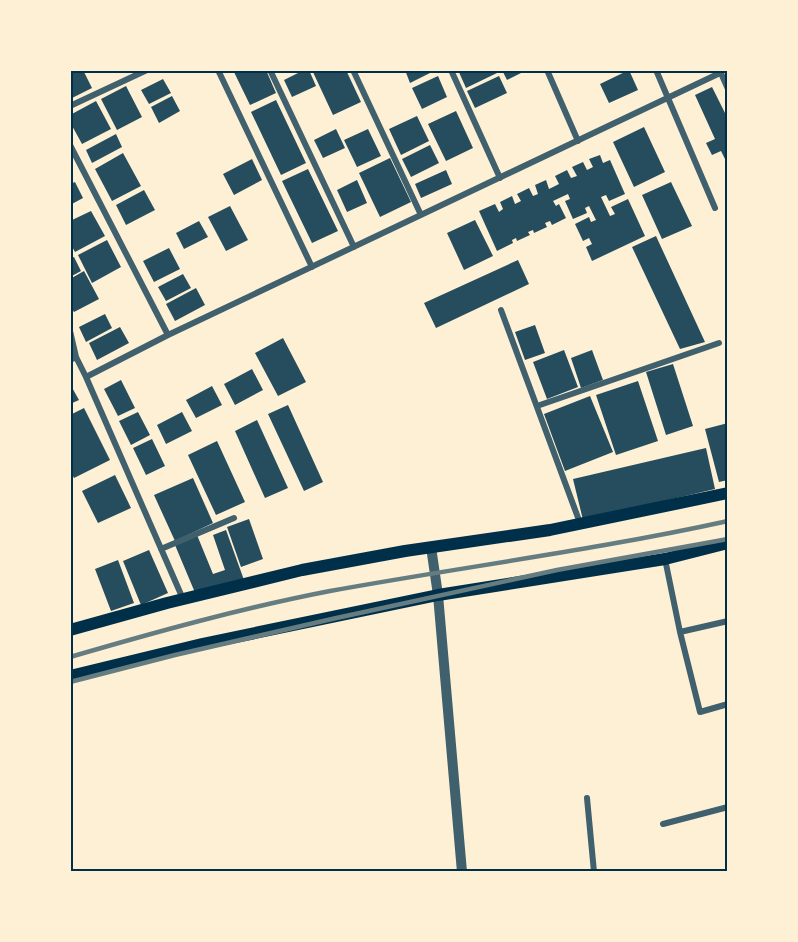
<svg xmlns="http://www.w3.org/2000/svg" width="798" height="942" font-family="'Source Sans 3',sans-serif">
<style>
.building{fill:#264d5e}
.lines{fill:none;stroke-linecap:round;stroke-linejoin:round}
.minor{stroke:#3f606c;stroke-width:6}
.tertiary{stroke:#3f606c;stroke-width:10}
.secondary{stroke:#003049;stroke-width:12}
.rail{stroke:#657d81;stroke-width:4.5}
.neatline{fill:none;stroke:#003049;stroke-width:2}
</style>
<rect width="100%" height="100%" fill="#fdf0d5"/>
<path class="building" d="M77,70H83L92,88L70,99V74Z
M233,70H266L276,93L250,105Z
M304,70H309L316,86L292,97L284,80Z
M312,70H346L361,102L333,115Z
M405,70H436L410,83Z
M458,70H496L497,73L466,88Z
M502,70H527L507,80Z
M629,70L638,90L609,103L600,84Z
M438,76L447,97L422,109L412,88Z
M499,76L507,93L475,108L467,91Z
M163,79L171,93L149,104L141,90Z
M126,86L142,117L117,130L101,99Z
M712,87L728,119V165L721,151L712,155L706,143L715,139L695,95Z
M172,96L180,111L159,123L151,107Z
M276,100L306,163L281,175L251,112Z
M96,101L111,129L82,144L70,122V115Z
M456,111L473,148L446,161L428,124Z
M417,116L429,141L401,155L389,129Z
M644,127L665,172L634,187L613,142Z
M336,129L345,148L323,158L314,140Z
M368,129L381,156L357,167L344,140Z
M116,134L122,147L92,163L86,150Z
M430,145L439,163L411,177L402,159Z
M123,153L141,186L112,201L95,169Z
M600,155L603,163L610,160L625,194L609,201L606,195L601,197L610,216L615,214L611,207L628,199L645,236L592,261L586,247L592,244L589,238L583,241L575,224L589,217L591,222L596,220L589,206L585,208L587,213L573,219L565,201L570,199L568,194L553,201L556,206L559,204L566,218L552,225L550,221L545,223L547,227L534,233L533,230L528,232L530,235L517,241L516,238L512,240L513,243L497,251L479,211L495,204L499,212L503,209L500,202L512,196L515,204L521,201L517,194L529,188L533,196L538,194L535,185L546,180L549,189L559,184L555,176L567,170L571,178L577,176L572,167L583,162L587,170L593,167L589,159Z
M390,158L411,202L380,217L359,173Z
M252,159L262,180L234,195L223,174Z
M308,169L338,231L312,243L282,181Z
M446,170L452,184L421,198L415,184Z
M357,180L367,203L347,212L337,190Z
M75,182L83,198L70,205V184Z
M671,182L692,226L662,239L642,195Z
M144,190L155,210L126,225L116,205Z
M230,206L248,240L226,251L208,217Z
M91,211L105,236L75,252L70,243V221Z
M475,220L493,256L464,270L447,233Z
M199,221L208,237L184,249L176,233Z
M656,236L705,342L680,349L632,247Z
M107,240L121,267L92,283L78,255Z
M169,248L180,269L154,282L143,261Z
M74,257L81,271L70,277V258Z
M518,260L529,284L436,328L424,303Z
M84,271L99,299L74,312L70,306V279Z
M183,274L191,288L166,301L158,287Z
M196,288L205,305L175,321L166,304Z
M105,314L112,328L86,342L79,327Z
M535,325L545,353L525,360L515,332Z
M120,327L129,343L97,360L89,343Z
M283,338L306,382L278,396L255,353Z
M564,350L578,387L547,399L533,362Z
M592,350L603,380L581,388L571,358Z
M673,364L693,426L666,435L646,372Z
M252,369L263,390L235,405L224,384Z
M121,380L135,408L118,416L104,389Z
M638,381L658,441L616,455L596,395Z
M70,384L79,400L70,404Z
M212,386L222,405L196,418L186,400Z
M590,396L613,452L565,471L544,414Z
M288,405L323,482L304,491L268,414Z
M84,408L110,460L74,478L70,471V415Z
M138,412L150,435L131,445L119,421Z
M182,412L192,431L166,444L157,425Z
M257,420L288,488L265,498L235,431Z
M728,423V480L719,482L705,429Z
M152,439L165,466L146,475L133,448Z
M217,441L245,502L216,515L188,455Z
M706,448L715,489L583,520L573,479Z
M115,475L131,508L98,523L82,491Z
M193,478L213,523L175,541L154,495Z
M249,519L263,559L241,567L227,527Z
M226,530L244,580L196,595L175,545L197,535L213,574L225,570L213,535Z
M149,550L168,593L141,605L123,561Z
M118,560L134,603L111,611L95,569Z"/>
<g class="lines">
<path class="minor" d="M218,70L312,267
M270,70L354,247
M353,70L421,215
M451,70L500,178
M547,70L578,141
M656,70L715,208
M720,71L728,89
M70,106L147,70
M70,145L168,335L86,377L183,599
M501,310L580,523
M70,331L76,357
M168,335L720,73
M70,360L76,357L86,377
M537,406L719,343
M161,549L234,518
M665,559L680,632L700,712L728,704
M680,632L728,621
M587,798L594,872
M663,824L728,807"/>
<path class="tertiary" d="M431,547L438,595L462,872"/>
<path class="secondary" d="M70,630L167,603L302,570L405,551L550,530L728,493
M70,676L202,644L438,595L665,559L728,543"/>
<path class="rail" d="M70,657C156,632 242,608 330,591C462,567 596,550 728,521
M70,682L175,655L332,619L557,570L728,539"/>
</g>
<rect width="798" height="942" fill="none" stroke="#fdf0d5" stroke-width="144"/>
<rect x="72" y="72" width="654" height="798" class="neatline"/>
</svg>
